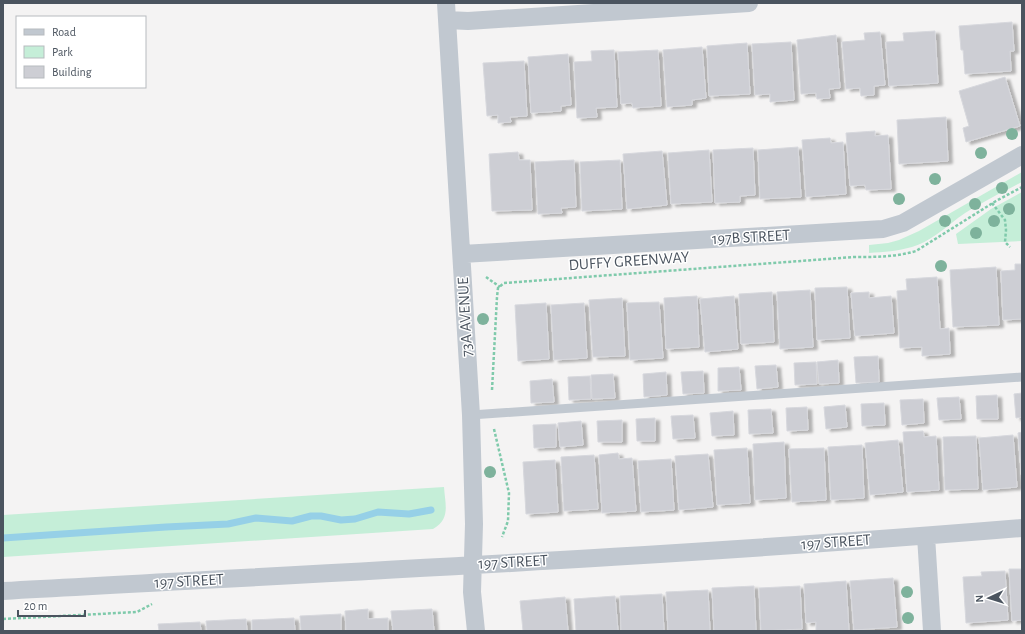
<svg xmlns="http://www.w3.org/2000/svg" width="1025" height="634" font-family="'Alegreya Sans',sans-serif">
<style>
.green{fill:#c5eed8}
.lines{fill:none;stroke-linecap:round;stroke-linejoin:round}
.stream{stroke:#96d0e7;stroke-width:7}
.building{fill:#cdced4;stroke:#d7d8dd;filter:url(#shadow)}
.path{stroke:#7fcaab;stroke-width:2.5;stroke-dasharray:3 2;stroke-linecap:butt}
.lane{stroke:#c1c8d0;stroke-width:9}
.street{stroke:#c1c8d0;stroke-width:18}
.tree{fill:#7eb29c}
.labels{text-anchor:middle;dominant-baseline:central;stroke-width:3;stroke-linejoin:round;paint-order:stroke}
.street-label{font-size:16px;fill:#4b545f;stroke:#fff}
</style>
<defs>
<filter id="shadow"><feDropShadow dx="4.5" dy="2.5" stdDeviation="1" flood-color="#0004"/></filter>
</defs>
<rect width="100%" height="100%" fill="#f4f3f3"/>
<path class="green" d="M1022,172V182C1001,193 978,204 958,218C944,229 929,242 912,247C898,251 884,252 869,253V245L888,243L899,240L919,231Z
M1022,192V241L958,244L956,234L991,209Z
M444,487C445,504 451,519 433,529L3,557V515Z"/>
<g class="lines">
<path class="stream" d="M3,538L166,527L228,524L256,518L292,521L311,516H321L341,520L355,519L378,512L409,514L431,510"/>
</g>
<path class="building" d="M1012,22L1014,51H1010L1011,71L965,74L963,50H961L959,26Z
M935,31L938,83L889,86L886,42L904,41L903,33Z
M880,32L885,85L874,86V95L861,96L860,88L846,89L842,42L865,40L864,33Z
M836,35L840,88L829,89L830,98L817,99L816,93L801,94L797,40Z
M791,42L794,100L770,102V94L755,95L752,44Z
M747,43L750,94L709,96L707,46Z
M702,47L706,98L692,100V105L667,107L663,50Z
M614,50L617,107L596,108L597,117L577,118L574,62L592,61L591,51Z
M658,50L661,106L633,108L632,103L621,104L618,52Z
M568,54L571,105L561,106V111L531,113L528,57Z
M524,61L527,116L510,117L511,122L498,123V115L487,116L483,63Z
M1005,77L1020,126L966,142L963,128L969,126L959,91Z
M946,117L948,161L899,164L897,120Z
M875,131V136L888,135L891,189L866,190L865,185L850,186L846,133Z
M830,138L831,143L843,142L846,194L806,197L802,140Z
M798,147L801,197L760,199L758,150Z
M753,148L755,195L740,196V202L715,203L713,150Z
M709,150L712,202L671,204L668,153Z
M662,151L667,205L627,209L623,154Z
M518,152L519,160H530L532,210L492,211L489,154Z
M574,160L576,207L561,208L562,213L538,214L535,162Z
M620,160L622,209L582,211L580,162Z
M1015,264H1022V319L1003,320L1001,271L1015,270Z
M996,267L999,325L953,327L950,270Z
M937,277L940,329L949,328L950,354L922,356V347L900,348L897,291L907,290L906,279Z
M847,287L850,338L817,340L815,288Z
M810,290L813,347L780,349L777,292Z
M772,292L774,342L741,344L739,294Z
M869,292V298L891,296L894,333L855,336L851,293Z
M697,296L699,347L666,349L664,298Z
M734,296L738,349L705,352L700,299Z
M622,298L625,356L593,357L589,300Z
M659,302L663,358L630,360L627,303Z
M546,303L549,359L518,361L515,305Z
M584,303L587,358L554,360L551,305Z
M878,356L879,382L856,383L854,357Z
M838,360L839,383L819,384L817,362Z
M816,362L817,384L795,385L794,363Z
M776,365L778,387L757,389L755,366Z
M739,367L741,390L718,391V368Z
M703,371L704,393L683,394L681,372Z
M666,372L667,395L644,397L643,374Z
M613,374L615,398L592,399L591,375Z
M590,376L591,399L569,400L568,377Z
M552,379L554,402L531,403L530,381Z
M1022,393V417L1016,418L1014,394Z
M997,395L998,419H977L976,396Z
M959,397L961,419L939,420L937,398Z
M923,399L924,423L902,425L900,400Z
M884,403L885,425L862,426L861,404Z
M845,405L847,427L826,429L824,407Z
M807,407L808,430L787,431L786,408Z
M771,409L773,433L749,434L748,410Z
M733,411L734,435L712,436L710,413Z
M693,415L695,438L673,439L671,416Z
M655,418V441H637L636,419Z
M622,420V442H598L597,421Z
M581,421L583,445L560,447L558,423Z
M556,424V447L534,448L533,425Z
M923,431L924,437L936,436L939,490L907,492L903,432Z
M1022,432V481L1018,433Z
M1013,435L1017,487L983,490L979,438Z
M976,436L978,489L945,490L943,437Z
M898,440L903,492L870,495L865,443Z
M784,442L786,498L755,500L753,444Z
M862,445L864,498L831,500L828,447Z
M747,448L750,503L717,505L714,450Z
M824,448L826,500L792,502L789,449Z
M618,453L619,459L632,458L636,511L602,513L599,455Z
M708,454L713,507L679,510L675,456Z
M594,455L598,509L564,511L561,457Z
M671,459L674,510L641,512L638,461Z
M555,460L558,512L526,514L523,462Z
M1009,569H1022V620L1012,621Z
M1005,571L1008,620L966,623L963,577L982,576L981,572Z
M893,578L897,627L854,630L850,581Z
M846,581L849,631H816V622L806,623L804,584Z
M754,586L756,631H714L712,588Z
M800,586L802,629L761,631L759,588Z
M708,590L710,631H668L666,592Z
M662,594L664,631H621L620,596Z
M615,596L618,631H576L574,599Z
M565,597L568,631H523L520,601Z
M368,609V619L388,618V631H346L345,611Z
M432,609L434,631H393L391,611Z
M341,614V631H301L300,616Z
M294,618L295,631H252V620Z
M246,619L247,631H207L206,621Z
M200,622L201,631H159L158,624Z"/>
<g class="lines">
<path class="path" d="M992,203L1005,220L1006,230L1005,242L1010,247
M486,277L500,287
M492,390L497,297L498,288L504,283L854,257C876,257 896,257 916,251L996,201L1022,187
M494,429L509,493L508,521L502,537
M3,619L137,612L152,604"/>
<path class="lane" d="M471,415L1022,377"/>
<path class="street" d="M446,3L471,415L474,524L472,592L476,631
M447,20L468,21L749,3
M462,254L883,229L903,223L1022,155
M926,536L932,631
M3,591C343,572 683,556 1022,528"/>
</g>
<g class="tree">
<circle cx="1012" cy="134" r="6"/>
<circle cx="981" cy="153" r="6"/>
<circle cx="935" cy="179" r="6"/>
<circle cx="1002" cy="188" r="6"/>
<circle cx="899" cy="199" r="6"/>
<circle cx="975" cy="204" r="6"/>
<circle cx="1009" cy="209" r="6"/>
<circle cx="945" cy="221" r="6"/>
<circle cx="994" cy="221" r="6"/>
<circle cx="976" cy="233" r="6"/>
<circle cx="941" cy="266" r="6"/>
<circle cx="483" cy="319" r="6"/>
<circle cx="490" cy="472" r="6"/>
<circle cx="907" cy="592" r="6"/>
<circle cx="908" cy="618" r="6"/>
</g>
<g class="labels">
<g class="street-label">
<text transform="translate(751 237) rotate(-3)">197B STREET</text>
<text transform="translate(629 261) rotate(-4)">DUFFY GREENWAY</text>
<text transform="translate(465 317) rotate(-93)">73A AVENUE</text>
<text transform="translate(836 542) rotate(-4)">197 STREET</text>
<text transform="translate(513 562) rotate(-3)">197 STREET</text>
<text transform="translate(189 581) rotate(-3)">197 STREET</text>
</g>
</g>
<rect width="1025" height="634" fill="none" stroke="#4b545f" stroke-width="8"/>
<rect x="16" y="16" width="130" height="72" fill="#ffffff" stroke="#b7bbbf"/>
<rect x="24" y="29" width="20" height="6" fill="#c1c8d0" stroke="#b7bbbf"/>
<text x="52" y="36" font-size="12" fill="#4b545f">Road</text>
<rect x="24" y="46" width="20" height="12" fill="#c5eed8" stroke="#b7bbbf"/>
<text x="52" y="56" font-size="12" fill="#4b545f">Park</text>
<rect x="24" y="66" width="20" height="12" fill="#cdced4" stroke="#b7bbbf"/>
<text x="52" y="76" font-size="12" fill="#4b545f">Building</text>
<g transform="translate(989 598) rotate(266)" stroke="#ffffff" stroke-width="3" paint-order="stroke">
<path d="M0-3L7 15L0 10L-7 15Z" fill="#4b545f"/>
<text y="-6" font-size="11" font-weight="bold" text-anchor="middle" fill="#4b545f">N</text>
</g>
<path d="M18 610v6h67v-6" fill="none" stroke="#4b545f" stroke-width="2"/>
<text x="24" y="610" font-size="12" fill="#4b545f" stroke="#ffffff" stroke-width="3" paint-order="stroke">20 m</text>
</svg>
